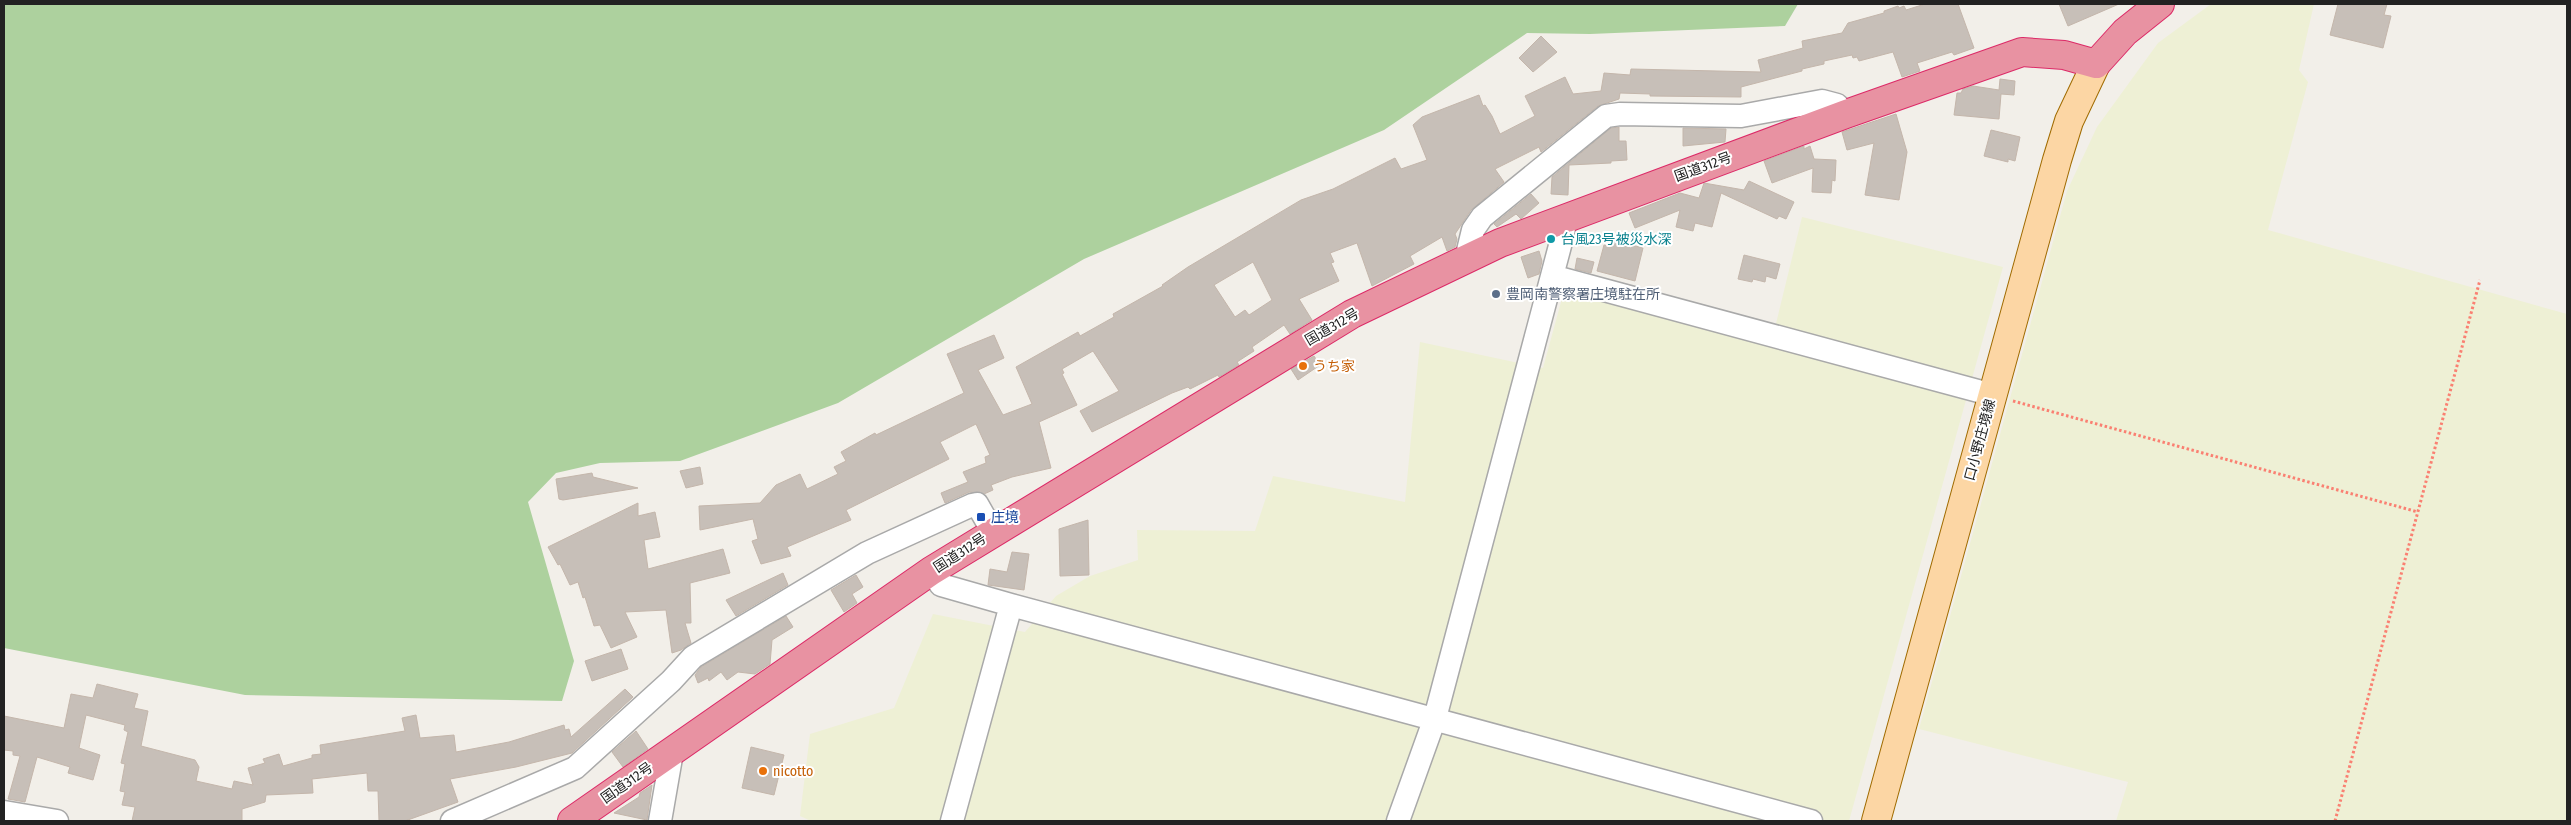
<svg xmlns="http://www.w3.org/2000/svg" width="2571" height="825" font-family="'Fira Sans Condensed','Noto Sans JP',sans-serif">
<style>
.farmland{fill:#eef0d5}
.forest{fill:#add19e}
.building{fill:#c7bfb8;stroke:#c4b6ab;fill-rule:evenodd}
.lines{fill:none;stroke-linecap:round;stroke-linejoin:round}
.minor-casing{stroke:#a9a9a9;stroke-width:25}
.major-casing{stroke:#a06b00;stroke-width:30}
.highway-casing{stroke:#dc2a67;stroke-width:30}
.path{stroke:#fa8072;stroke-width:3;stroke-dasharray:2.5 2.5;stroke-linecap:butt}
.minor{stroke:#fff;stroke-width:22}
.major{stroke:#fcd6a4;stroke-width:28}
.highway{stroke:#e892a2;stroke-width:28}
.culture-dot{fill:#0f9aa8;stroke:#fff;stroke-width:2}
.service-dot{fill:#5c6f8a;stroke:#fff;stroke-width:2}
.food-dot{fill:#e8710a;stroke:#fff;stroke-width:2}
.transit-dot{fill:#1a4fb4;stroke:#fff;stroke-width:2}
.labels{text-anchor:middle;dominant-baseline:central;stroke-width:4;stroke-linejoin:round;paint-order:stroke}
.street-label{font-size:14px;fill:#222;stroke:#fff}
.culture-label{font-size:14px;fill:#0d838f;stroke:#fff;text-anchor:start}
.service-label{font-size:14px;fill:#4e5e75;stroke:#fff;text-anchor:start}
.food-label{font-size:14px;fill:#c56008;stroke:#fff;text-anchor:start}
.transit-label{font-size:14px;fill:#164399;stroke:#fff;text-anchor:start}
</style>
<rect width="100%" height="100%" fill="#f2efe9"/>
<path class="farmland" d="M2211,4H2314L2299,70L2308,82L2268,230L2567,314V821H2116L2128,782L1919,729L2067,191L2097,127L2158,43Z
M1802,217L2003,267L1849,821H811L800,816L810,734L894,708L933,614L1025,632L1056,596L1090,576L1138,560L1137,530L1255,531L1273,476L1405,502L1420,342L1543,368L1564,291L1771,344Z"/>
<path class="forest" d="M4,4H1798L1785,26L1590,34L1527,33L1384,130L1084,259L838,403L680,461L600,463L556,473L528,502L574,661L562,701L245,695L4,648Z"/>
<path class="building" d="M1925,4H1958L1974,48L1954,55L1952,52L1917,63L1920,71L1902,77L1893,52L1859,61L1857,57L1853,58L1852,55L1824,61V64L1802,69V71L1741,87V97L1650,96V94L1620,93L1619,99L1598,106L1541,152L1539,147L1495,169L1504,182L1471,210L1455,234L1457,239L1455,247L1447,251L1442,237L1410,256L1414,264L1372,286L1357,243L1330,253L1334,262L1331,263L1339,281L1299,299L1312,320L1290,334L1284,325L1252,347L1254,351L1237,362L1239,365L1219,377L1218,375L1190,389L1188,387L1172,393L1092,432L1080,411L1119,391L1093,351L1062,369L1064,373L1062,374L1077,405L1039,422L1051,468L1012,477L991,485L993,490L984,494L969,492L945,503L941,493L968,482L963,472L986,463L985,457L990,455L976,424L940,442L949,459L846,510L851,520L787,547L791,556L761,564L752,541L758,539L753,519L700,530L699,506L760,503L776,485L800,474L807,489L838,474L834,467L846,461L841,452L875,433L876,435L964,393L947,354L994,335L1004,358L978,370L1003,415L1032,404L1016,367L1078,332L1080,336L1114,317L1113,314L1163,286L1162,285L1188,267L1301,200L1333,189L1395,158L1401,169L1427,160L1413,125L1422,117L1479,95L1483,106L1485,105L1492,116L1500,134L1535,116L1525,96L1565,77L1573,94L1601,91L1604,73L1630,75L1631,69L1761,72L1758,60L1803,48L1802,41L1842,33L1848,23L1884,13V11L1898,6L1899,8L1904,6L1906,10ZM1253,262L1272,300L1249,315L1245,310L1235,317L1214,285Z
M2059,4H2119L2068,26Z
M2338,4H2387L2384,15L2391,16L2383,48L2330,35Z
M1541,36L1557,52L1533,72L1519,58Z
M2000,79L2015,81L2014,95L2001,94L1999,119L1954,115L1957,93H1961L1963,89L1973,86L1999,90Z
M1896,114L1907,152L1899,200L1865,195L1874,143L1847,150L1842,132Z
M1619,127V141H1626L1627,160L1611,161V163L1569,165L1568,195L1551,194L1552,177L1611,128Z
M1683,128L1726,129L1725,142L1683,146Z
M1991,130L2020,137L2015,161L2008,159V162L1984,156Z
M1804,146V149L1810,146L1814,159L1836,160L1835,181L1832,180L1831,193L1812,192L1813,168L1772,183L1764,161Z
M1749,181L1794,202L1786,219L1779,216L1777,219L1721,193L1712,227L1695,223L1693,231L1676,227L1680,210L1635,228L1629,213L1680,193L1699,198L1704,183L1744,190Z
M1531,194L1539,203L1521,219L1516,214L1497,227L1494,224Z
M1613,240L1643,248L1635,281L1597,271L1604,245L1612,247Z
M1539,251L1542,261L1539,274L1528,278L1521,257Z
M1744,255L1780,264L1776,279L1766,276L1765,282L1753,279L1752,282L1738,279Z
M1577,258L1594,262L1591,273L1575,269Z
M1314,356L1320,365L1298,380L1291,369Z
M700,467L703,484L686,488L680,471Z
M592,473L593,477L638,488L563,500L559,499L556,479Z
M638,503V516L655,512L660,537L644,540L648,569L723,549L730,573L690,583L691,623H685L691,643L681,650L672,653L666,610L625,612L637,637L611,648L600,625L594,626L585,597L583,598L578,582L570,585L560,564L558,565L548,547Z
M1088,520L1089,575L1060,576L1059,529Z
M1012,552L1029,554L1024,590L988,585L990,569L1007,572Z
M783,573L788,585L736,616L726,600Z
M856,575L863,587L852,594L857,603L844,612L831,590Z
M786,616L793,627L772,640L770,664L755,674L738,672L727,680L721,672L709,681L708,678L698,683L695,675L701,667Z
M621,649L628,669L592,681L585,661Z
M97,684L138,694L134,708L148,711L141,746L195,760L199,767L196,781L232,789L234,781L253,785L248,768L265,763L263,759L279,754L283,766L312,758V755L321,754L320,745L405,731L402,718L416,715L420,738L454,735L456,752L509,742L564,725L565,730L569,729L571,737L625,689L633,697L572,753L516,767L450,779L458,802L405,821H379L378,791H368L367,773L312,779L313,793L266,795L265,802L242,809V821H132L135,807L122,805L125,792L120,791L125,764L121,763L128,732L124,730L125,725L86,715L79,748L100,755L93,780L68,773L70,767L37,757L25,802L8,799L20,756L13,755V751L4,750V716L64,728L71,694L93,698Z
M636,731L648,749L623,767L612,752Z
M751,747L784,755L774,795L742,788Z
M652,785L647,820L614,813L639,797L640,793Z"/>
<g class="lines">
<g class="minor-casing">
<path id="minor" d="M1466,259L1473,230L1482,217L1606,116L1620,114L1741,116L1822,101L1837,105L1846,114
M1552,276L1993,395
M931,571L941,585L1011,605L1811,821
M4,812L57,821
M452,821L575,768L671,681L693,657L867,553L972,505L977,504L993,532
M660,821L672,752
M952,821L1011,605
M1398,821L1435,718L1561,242L1564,228L1560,220"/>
</g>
<g class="major-casing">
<path id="major" d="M1876,821L2057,160L2069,121L2096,64"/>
</g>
<g class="highway-casing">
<path id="highway" d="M572,821L931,571L1352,314L1500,243L1846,114L2022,52L2064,55L2096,64L2125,32L2160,4"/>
</g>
<path class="path" d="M2013,401L2418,512
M2335,821L2480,280"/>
<use href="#minor" class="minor"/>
<use href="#major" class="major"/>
<use href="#highway" class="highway"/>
</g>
<circle class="culture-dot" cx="1551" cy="239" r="5"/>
<circle class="service-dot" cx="1496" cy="294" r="5"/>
<g class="food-dot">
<circle cx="1303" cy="366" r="5"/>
<circle cx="763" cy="771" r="5"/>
</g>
<rect class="transit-dot" x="976" y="512" width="10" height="10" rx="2.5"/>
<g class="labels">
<g class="street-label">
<text transform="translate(1703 167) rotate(-20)">国道312号</text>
<text transform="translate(1332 327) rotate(-30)">国道312号</text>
<text transform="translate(1980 440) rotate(-75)">口小野庄境線</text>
<text transform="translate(960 553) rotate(-33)">国道312号</text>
<text transform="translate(627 783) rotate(-35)">国道312号</text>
</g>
<g class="culture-label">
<text x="1561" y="239">台風23号被災水深</text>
</g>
<g class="service-label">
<text x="1506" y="294">豊岡南警察署庄境駐在所</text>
</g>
<g class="food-label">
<text x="1313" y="366">うち家</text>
<text x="773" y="771">nicotto</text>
</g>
<g class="transit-label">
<text x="991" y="517">庄境</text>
</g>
</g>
<rect width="2571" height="825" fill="none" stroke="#222222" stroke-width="10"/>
</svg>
